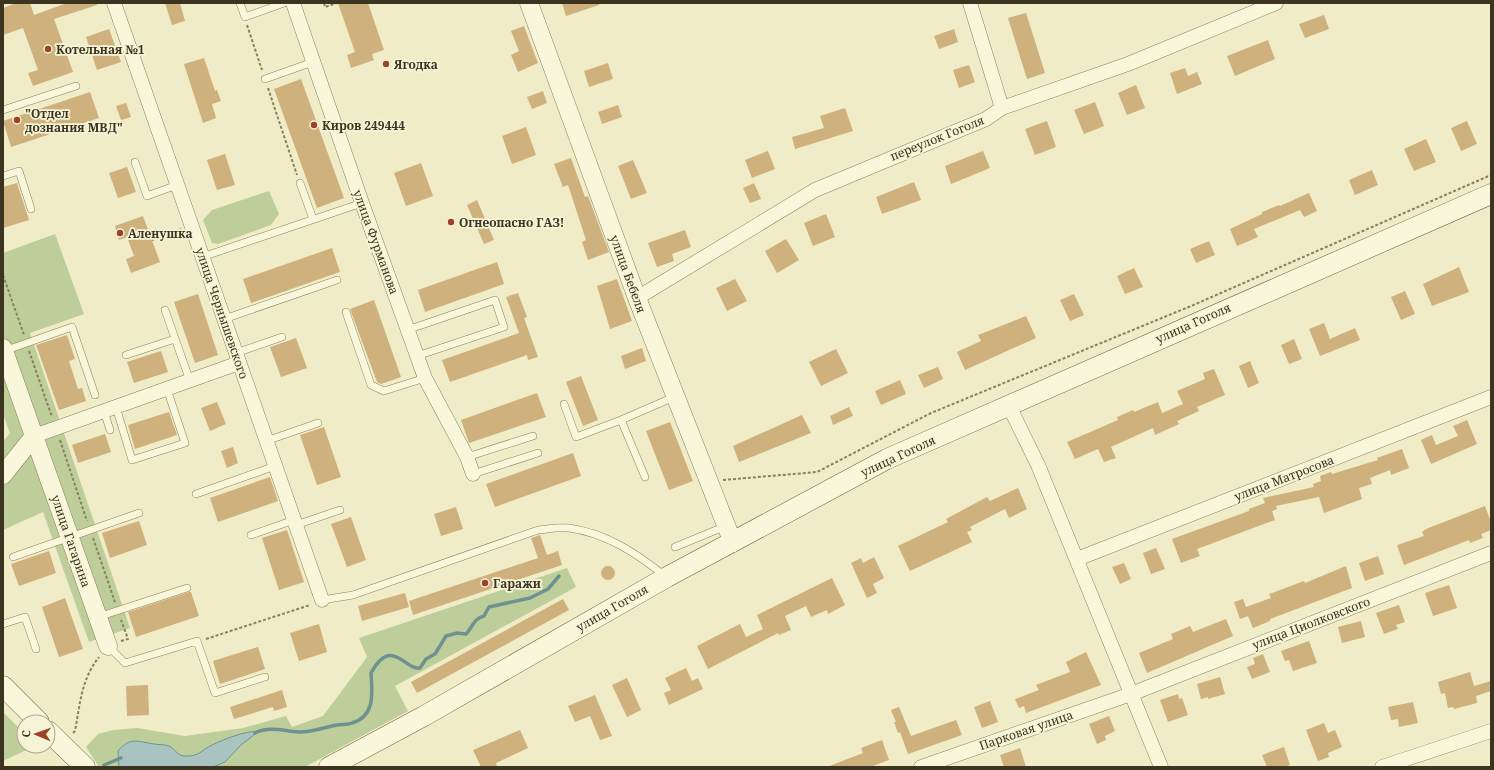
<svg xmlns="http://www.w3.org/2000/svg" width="1494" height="770" font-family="'Noto Serif',serif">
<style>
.green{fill:#bdce9b}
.water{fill:#a9c3c1;stroke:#6f9291}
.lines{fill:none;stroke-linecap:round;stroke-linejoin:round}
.stream{stroke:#6f9291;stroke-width:3.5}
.building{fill:#ceb17d}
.service-casing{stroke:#8c805c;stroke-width:8}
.minor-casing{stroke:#8c805c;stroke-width:15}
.tertiary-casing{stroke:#8c805c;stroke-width:19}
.secondary-casing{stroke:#6e613f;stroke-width:21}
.path{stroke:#8c805c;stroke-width:2;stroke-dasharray:3 2;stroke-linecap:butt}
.service{stroke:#f9f7db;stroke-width:7}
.minor{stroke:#f9f7db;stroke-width:14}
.tertiary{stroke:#f9f7db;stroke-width:18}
.secondary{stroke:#f9f7db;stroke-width:20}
.poi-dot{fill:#9c432b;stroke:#f6f4d7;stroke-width:1.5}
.labels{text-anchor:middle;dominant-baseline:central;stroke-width:3.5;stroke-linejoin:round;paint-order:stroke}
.poi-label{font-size:12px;font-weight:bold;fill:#3c3420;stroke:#f6f4d7;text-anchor:start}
.street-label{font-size:12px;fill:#3c3420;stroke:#f6f4d7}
</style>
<rect width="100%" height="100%" fill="#efecc7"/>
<path class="green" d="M269,191L279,214L271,225L218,244L212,243L203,220L212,210Z
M55,234L84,314L30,333L130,628L89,642L43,512L3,530V442L10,433L3,414V253Z
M567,568L576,587L395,686L408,711L305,767H99L86,747L98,734L113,730L137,728L185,736L243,728L286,716L292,727L323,716L367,657L359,638Z
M3,712L24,733V746H35L3,761Z"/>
<path class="water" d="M259,731L241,745L225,762L213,767H119L118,751C130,736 139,742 154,744C159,745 164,744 169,746C175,749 178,756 184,756C200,757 201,750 212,745C227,738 242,732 259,731Z"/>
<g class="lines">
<path class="stream" d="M255,733C269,726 284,731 298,732C310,733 325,727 337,725C342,724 348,725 352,723C376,716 372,692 371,673C392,635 405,671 420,668L426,659L435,654L446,636L457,633L466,634C473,627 473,619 484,616L489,607L530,598L548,589L559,576
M104,765L121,758"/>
</g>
<path class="building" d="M16,3H30L34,15L67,3H97V5L54,19L73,72L33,86L28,73L38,70L23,28L3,35V8Z
M165,3H180L185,21L172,25Z
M338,3H368L384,50L372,54L374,60L351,68L347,55L355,52Z
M562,3H599V5L566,16Z
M1026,13L1045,73L1027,79L1008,18Z
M1324,15L1329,29L1305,38L1299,24Z
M524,26L538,63L518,72L511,55L519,51L511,31Z
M109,29L121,62L97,70L86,37Z
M954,29L958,42L939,49L934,36Z
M1268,40L1275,59L1235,76L1227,56Z
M204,58L215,91L217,90L221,101L212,104L216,118L203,123L184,64Z
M608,63L613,79L589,87L584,71Z
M969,65L975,82L959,88L953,70Z
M1185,68L1188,76L1197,72L1202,84L1177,94L1170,73Z
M301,79L344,198L317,208L274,89Z
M1136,85L1145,108L1127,115L1118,93Z
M543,91L547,103L532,109L527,97Z
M90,92L99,118L11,147L3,121Z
M1095,102L1104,126L1084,134L1074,110Z
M126,103L131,117L121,120L116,106Z
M618,105L622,117L602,124L598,112Z
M845,108L853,131L795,149L792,137L824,128L820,116Z
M1047,121L1056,147L1035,155L1025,129Z
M1467,121L1477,144L1461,151L1451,128Z
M526,127L536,155L512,164L502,136Z
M1426,139L1436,162L1414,171L1404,149Z
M768,151L775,169L752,178L745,160Z
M983,151L990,168L951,184L945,166Z
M225,154L235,185L217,190L207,160Z
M571,158L585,197L588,196L609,252L588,260L582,242L586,240L568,185L563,187L554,164Z
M633,160L647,193L631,199L618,166Z
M421,163L433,196L406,206L394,173Z
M127,167L136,192L118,198L109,173Z
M1372,170L1378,185L1355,195L1349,180Z
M914,182L921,200L882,214L876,197Z
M17,183L29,220L3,228V187Z
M754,183L761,199L750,203L743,188Z
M1309,193L1317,211L1304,217L1300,210L1254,229L1258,237L1237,246L1230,229L1262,214V212L1279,205L1280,206Z
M477,200L494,240L484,244L467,205Z
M826,214L835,237L813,246L804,223Z
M143,216L160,262L131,273L126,259L134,256L127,237L119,240L115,226Z
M685,230L691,247L672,254L674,261L657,267L648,243Z
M786,239L799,260L777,273L765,251Z
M1209,241L1215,255L1196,263L1190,249Z
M332,248L340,272L251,303L243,279Z
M497,262L504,284L425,312L418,290Z
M1459,267L1469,292L1432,306L1423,284Z
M1134,268L1143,287L1125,294L1117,276Z
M617,279L632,321L610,329L597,286Z
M735,279L747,301L727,311L716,288Z
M1405,291L1415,314L1401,320L1391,297Z
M518,293L527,317L524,318L538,357L528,360L527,355L450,382L442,360L519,333L506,297Z
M198,294L218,355L195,363L174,302Z
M1074,294L1084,315L1070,321L1060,300Z
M374,300L401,377L381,384L377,382L350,309Z
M1026,316L1036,338L965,370L957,352L981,341L978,335Z
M1324,323L1330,339L1355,328L1360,340L1320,356L1309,329Z
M67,335L75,359L69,361L78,389L82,388L86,401L59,410L36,345Z
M296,338L307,368L281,377L270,347Z
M1294,339L1302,359L1289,364L1281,345Z
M642,348L646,361L625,369L621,356Z
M836,349L848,373L821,386L809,362Z
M161,351L168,372L134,383L127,362Z
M1250,361L1259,383L1248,388L1239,366Z
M938,367L943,379L924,388L918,375Z
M1214,369L1225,395L1197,407L1199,411L1177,421L1179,424L1155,435L1153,428L1111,447L1116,458L1104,462L1098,449L1075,459L1067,442L1118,420L1117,417L1133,410L1134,412L1158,402L1162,413L1183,404L1177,391L1205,379L1203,373Z
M581,376L598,420L583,426L566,382Z
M900,380L906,394L881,405L875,391Z
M537,393L546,417L469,443L461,420Z
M217,402L226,424L210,431L201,408Z
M849,407L853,416L833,425L830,416Z
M169,412L177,435L135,449L128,425Z
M802,415L811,433L739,462L733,446Z
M1467,420L1477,444L1431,464L1421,440L1432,435L1436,445L1458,436L1453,426Z
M670,422L693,481L669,490L646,431Z
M324,427L341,477L317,485L300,435Z
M105,434L111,452L78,463L72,445Z
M233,447L238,463L227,468L221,451Z
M1402,449L1409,468L1391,475L1390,470L1370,478L1372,484L1359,488L1362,499L1324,513L1319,497L1276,506L1277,509L1272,511L1275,520L1197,549L1200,556L1181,563L1172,539L1249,511V509L1265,503L1263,498L1314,487L1313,484L1321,481L1320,476L1331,472L1332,474L1378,460L1377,458Z
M573,453L581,476L495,507L486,484Z
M270,477L278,501L218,522L210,498Z
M1018,488L1027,509L1009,518L1005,509L970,527L972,530L967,532L972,542L910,571L898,546L948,522L946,519L987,497L990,501Z
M1485,506L1491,522V530L1481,534L1483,538L1470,543L1469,540L1404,565L1397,545L1424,536L1422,532L1426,529Z
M456,507L463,529L441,536L434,514Z
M351,517L366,560L347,567L331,524Z
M139,521L147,545L110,558L102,533Z
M287,530L304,582L279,590L262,538Z
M540,535L547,555L558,551L562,565L413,615L409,601L538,558L531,538Z
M1156,548L1165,569L1151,574L1143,553Z
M49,551L56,573L19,586L11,564Z
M1378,556L1384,574L1365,581L1359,563Z
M874,557L884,578L873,584L877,593L867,598L851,563L861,558L863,563Z
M1124,563L1131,579L1120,584L1112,567Z
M601 573a7 7 0 1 1 14 0a7 7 0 1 1-14 0Z
M1346,566L1352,588L1270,619V621L1253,628L1248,616L1240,619L1234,602L1243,599L1246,607L1271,598L1269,594L1304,581L1305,583Z
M832,578L845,605L828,614L827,610L811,617L806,606L785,616L791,630L779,635L778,633L708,669L697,646L740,624L746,637L763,629L757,615Z
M1449,585L1457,608L1433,616L1425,593Z
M189,592H191L199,616L136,637L128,612Z
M405,593L409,607L362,621L358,606Z
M65,598L83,649L59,657L42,607Z
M563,599L569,610L417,693L411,682Z
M1399,605L1405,622L1396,625L1398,629L1384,634L1376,613Z
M1226,619L1233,636L1147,673L1139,653L1173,639L1171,634L1190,626L1193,632Z
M1361,621L1365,637L1342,643L1338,627Z
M319,624L327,652L299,661L290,633Z
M1309,641L1317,663L1293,671L1289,660L1285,661L1281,651Z
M258,647L265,669L220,684L213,661Z
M1086,652L1101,685L1026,713L1024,706L1019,708L1015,699L1039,690L1036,685L1070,672L1066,662Z
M1263,654L1270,672L1252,679L1247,667L1255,664L1253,658Z
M686,668L692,681L698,678L703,689L669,705L664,693L671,690L665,678Z
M1470,672L1474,686L1491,681V691L1476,696L1477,703L1454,709L1453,707L1448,708L1445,693L1441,694L1438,682Z
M1220,677L1225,694L1208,699V697L1201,699L1197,684Z
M627,678L641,710L627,717L612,685Z
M148,685L149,715L127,716L126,686Z
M282,690L287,707L274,711L273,707L234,719L230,707Z
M1178,694L1179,699L1182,698L1188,715L1168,722L1160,700Z
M595,695L612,736L600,740L590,716L575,722L568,706Z
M990,701L998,722L982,728L974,707Z
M1413,702L1418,723L1399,727L1398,719L1391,720L1388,707Z
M899,707L911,736L956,720L962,735L908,754L900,732L898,733L894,722H896L891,710Z
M1109,716L1115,731L1105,736L1106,740L1097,744L1089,724Z
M1324,723L1328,733L1335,730L1342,747L1328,753L1329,757L1318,761L1306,730Z
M520,730L528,748L496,763L497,767H481L473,750Z
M882,740L889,760L870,767H827L863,753L861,748Z
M1284,747L1290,765L1283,767H1267L1262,755Z
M1020,748L1026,767H1004L1000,755Z"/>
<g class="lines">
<g class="service-casing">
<path id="service" d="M240,3L245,17L284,3
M265,79L313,62
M3,110L76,86
M135,162L147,196L177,185
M3,176L19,171L31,209
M300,183L313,219
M202,257L362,203
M165,310L190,381
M346,312L371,385L384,391L425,378
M224,319L337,280
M407,330L495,300L504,327L417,356
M4,351L72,327L95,395
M236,353L282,337
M126,355L175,339
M564,404L576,437L621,420L674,397
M116,407L132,460L185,443L167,389
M104,411L110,430
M621,420L645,477
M266,441L318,423
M467,457L533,436
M473,474L538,453
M196,494L275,466
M296,525L340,510
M251,535L294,520
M675,547L726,526
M13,557L139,513
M322,600L353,595L538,530C548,529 559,527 569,528C606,533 636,553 665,576
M98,617L187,588
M3,624L25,617L36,649
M108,646L125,663L197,641L215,693L265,677"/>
</g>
<g class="minor-casing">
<path id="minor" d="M114,3L322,600
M293,3L362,203L425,378L467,457L473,474
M970,3L1002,108
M637,298L815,190L986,119L1002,108L1128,64L1276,3
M1009,406L1038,465L1161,767
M34,436L239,363
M1077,559L1491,397
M921,767L1131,694L1491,553
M1382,767L1491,731"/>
</g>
<g class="tertiary-casing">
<path id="tertiary" d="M529,3L637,298L733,543
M3,348L34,436L3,475
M34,436L108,646"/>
</g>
<g class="secondary-casing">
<path id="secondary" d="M3,686L39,722
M48,731L85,767
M329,767L424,716L667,577L887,459L1491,194"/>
</g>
<path class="path" d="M324,3L325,7L337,3
M247,25L262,70
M268,88L297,175
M152,240L181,229
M3,275L24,335
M29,351L52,417
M60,440L87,521
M723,480L817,472L931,413L1191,306L1491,175
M93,538L115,602
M206,639L310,605
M121,641L128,639L121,620
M73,733L75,731C80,704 81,680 99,657"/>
<use href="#service" class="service"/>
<use href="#minor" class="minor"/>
<use href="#tertiary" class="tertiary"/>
<use href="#secondary" class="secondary"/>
</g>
<g class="poi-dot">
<circle cx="48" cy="49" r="4"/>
<circle cx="386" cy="64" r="4"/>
<circle cx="17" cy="120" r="4"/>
<circle cx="314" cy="125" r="4"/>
<circle cx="451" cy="222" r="4"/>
<circle cx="120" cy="233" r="4"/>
<circle cx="485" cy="583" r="4"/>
</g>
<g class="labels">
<g class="poi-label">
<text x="56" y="49">Котельная №1</text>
<text x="394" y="64">Ягодка</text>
<text x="25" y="113">"Отдел<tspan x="25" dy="14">дознания МВД"</tspan></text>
<text x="322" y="125">Киров 249444</text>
<text x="459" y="222">Огнеопасно ГАЗ!</text>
<text x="128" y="233">Аленушка</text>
<text x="493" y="583">Гаражи</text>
</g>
<g class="street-label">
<text transform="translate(937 138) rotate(-22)">переулок Гоголя</text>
<text transform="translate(376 242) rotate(70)">улица Фурманова</text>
<text transform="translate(628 274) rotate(70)">улица Бебеля</text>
<text transform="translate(222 313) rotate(71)">улица Чернышевского</text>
<text transform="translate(1193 323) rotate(-24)">улица Гоголя</text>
<text transform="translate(898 456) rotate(-25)">улица Гоголя</text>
<text transform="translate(1284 478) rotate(-21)">улица Матросова</text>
<text transform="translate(71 541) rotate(71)">улица Гагарина</text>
<text transform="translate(612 608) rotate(-30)">улица Гоголя</text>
<text transform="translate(1311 623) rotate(-21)">улица Циолковского</text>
<text transform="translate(1026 730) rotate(-19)">Парковая улица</text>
</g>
</g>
<rect width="1494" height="770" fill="none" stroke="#3c3420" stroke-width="8"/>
<g transform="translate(36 734) rotate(272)"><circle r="19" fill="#f6f4d7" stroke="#aca78e"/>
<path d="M0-3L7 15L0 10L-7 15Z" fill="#9c432b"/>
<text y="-6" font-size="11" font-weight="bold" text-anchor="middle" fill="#3c3420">С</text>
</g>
</svg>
